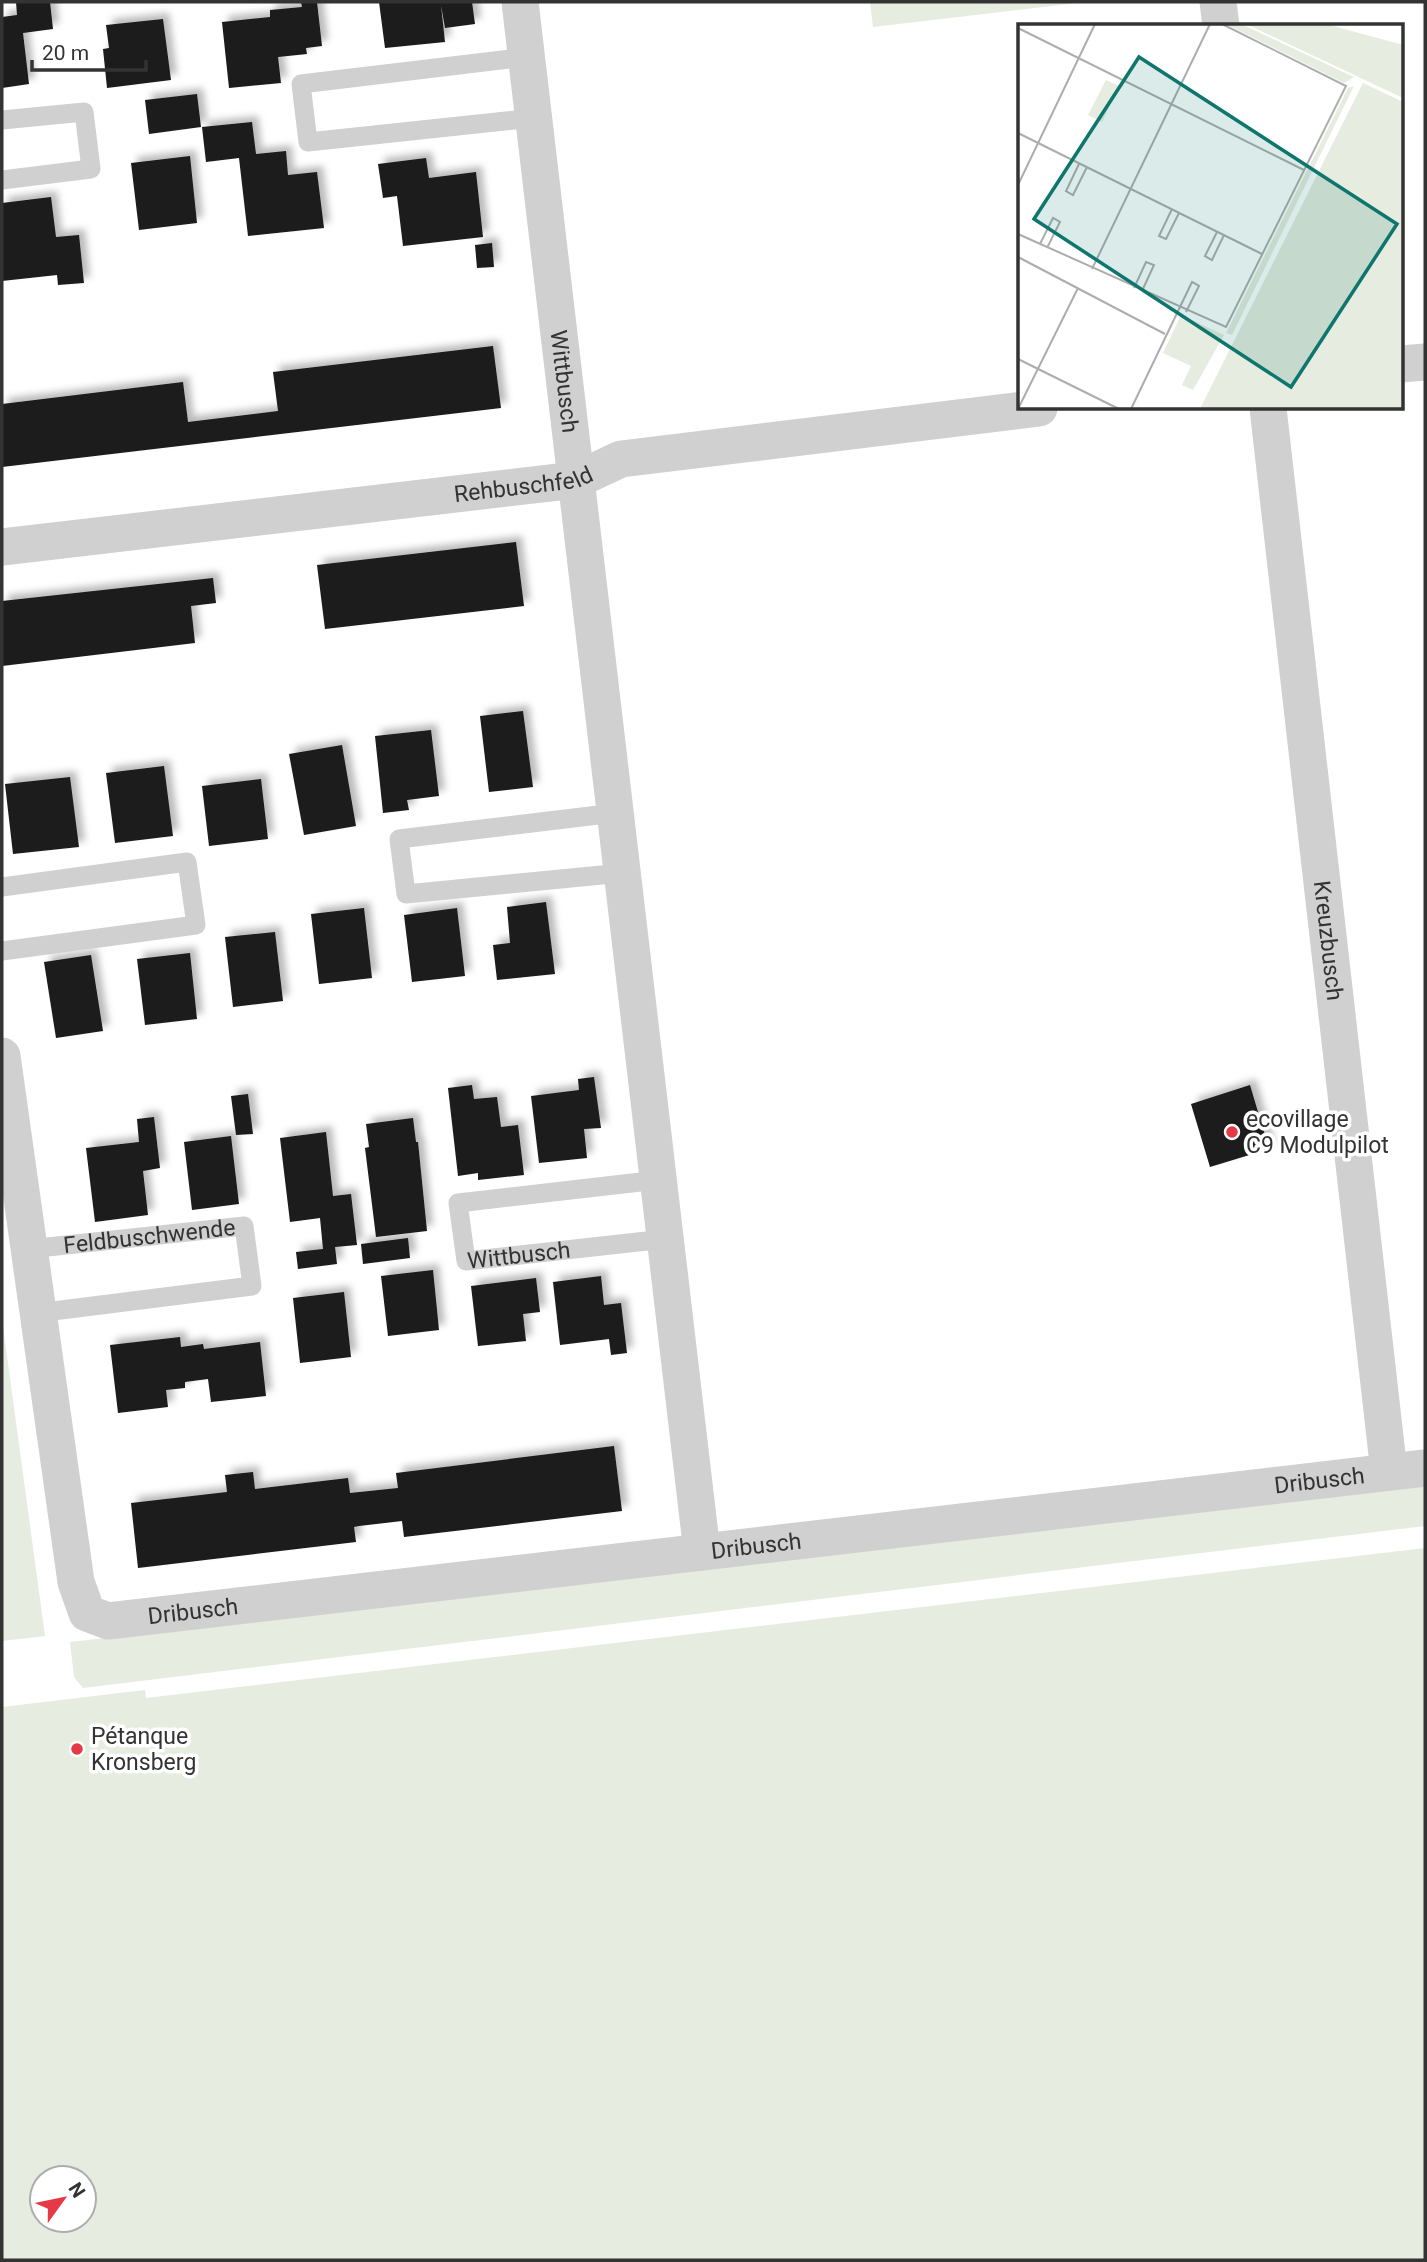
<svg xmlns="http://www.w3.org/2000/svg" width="1427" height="2262" font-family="Roboto,sans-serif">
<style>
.green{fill:#e6ecdf;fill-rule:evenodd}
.building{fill:#1a1a1a;filter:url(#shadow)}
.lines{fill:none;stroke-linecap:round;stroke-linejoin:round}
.lane{stroke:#d0d0d0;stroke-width:19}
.street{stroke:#d0d0d0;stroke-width:37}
.poi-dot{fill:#e63946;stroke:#fff;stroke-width:2.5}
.labels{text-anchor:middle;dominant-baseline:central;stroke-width:7;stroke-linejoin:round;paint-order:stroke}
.street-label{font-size:23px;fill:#333;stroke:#fff}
.poi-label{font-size:23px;fill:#333;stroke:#fff;text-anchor:start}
.inset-road{fill:none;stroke:#adadad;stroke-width:2}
.view{fill:#0f766e;fill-opacity:0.15;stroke:#0f766e;stroke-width:3.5}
.inset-edge{fill:none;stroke:#333;stroke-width:3.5}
</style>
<defs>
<filter id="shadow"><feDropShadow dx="6" dy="-6" stdDeviation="3.5" flood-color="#0004"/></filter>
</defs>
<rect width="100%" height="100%" fill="#fff"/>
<path class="green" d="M870,2H1086L873,27Z
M2,1319L45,1636L2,1641Z
M1425,1486V1526L83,1688L74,1677L70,1642Z
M1425,1548V2260H2V1707L145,1690L146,1698ZM84,2178V2220H42V2178Z"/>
<path class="building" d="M16,2H50L53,29L23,33L29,84L2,88V17L17,15Z
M301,2H317L322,46L306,48L307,54L278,57L281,83L229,88L222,22L270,17V10L302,7Z
M379,2H472L475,24L445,28L441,5L445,42L385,48Z
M163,19L171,80L107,88L103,49L109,48L106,25Z
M197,94L201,127L149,134L145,100Z
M252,122L256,154L286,151L288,175L317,172L324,228L248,236L239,158L206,162L202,127Z
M190,156L197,223L139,230L131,163Z
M426,158L429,178L476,172L483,237L403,246L397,196L383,198L378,164Z
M51,197L56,237L79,235L84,283L58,285L57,275L2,281V203Z
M492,243L494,267L477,268L475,245Z
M493,346L501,408L2,467V404L183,382L188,422L278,411L273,372Z
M516,542L524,606L325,629L317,565Z
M213,578L216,603L191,606L195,643L2,666V601Z
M523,711L533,787L489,792L480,716Z
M431,730L439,796L407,800L409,810L383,813L375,736Z
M342,745L356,826L304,835L289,754Z
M164,766L173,836L115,843L106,773Z
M70,777L79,847L13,854L5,784Z
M261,779L268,839L209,846L202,786Z
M546,902L555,974L497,980L493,945L510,943L507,907Z
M364,908L372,978L319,984L311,914Z
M457,908L465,976L412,982L404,915Z
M275,932L283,1001L233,1007L225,937Z
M190,953L197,1019L145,1025L137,959Z
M91,955L103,1031L56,1038L44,962Z
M594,1077L601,1128L584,1129L587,1158L539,1163L531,1096L579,1090L578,1079Z
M472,1085L474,1099L497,1097L501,1127L518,1125L524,1175L478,1180V1173L458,1176L448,1088Z
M1250,1085L1269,1149L1210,1167L1191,1104Z
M248,1094L253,1134L236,1135L231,1096Z
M154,1117L160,1168L143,1171L148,1215L95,1222L86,1148L139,1142L137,1119Z
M413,1118L416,1142H418L427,1231L376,1237L365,1148L369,1147L366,1124Z
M326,1132L333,1196L351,1194L357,1245L335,1247L337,1264L298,1269L296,1252L323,1249L320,1218L290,1222L280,1138Z
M231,1136L239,1204L192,1210L184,1142Z
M408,1238L410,1258L363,1264L361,1244Z
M433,1270L439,1330L388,1336L381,1276Z
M601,1276L604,1305L621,1303L627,1353L611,1355L609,1339L560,1345L553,1282Z
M536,1278L540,1312L523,1314L526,1341L478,1346L471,1286Z
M344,1292L351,1357L300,1363L293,1298Z
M180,1337L181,1347L203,1344L204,1349L260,1342L266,1396L211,1402L208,1379L185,1382V1388L166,1390L168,1407L118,1413L110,1345Z
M614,1446L622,1511L404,1537L402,1521L359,1526L354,1527L356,1542L138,1568L131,1503L227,1492L225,1475L253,1472L255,1489L348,1478L350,1493L398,1488L396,1473Z"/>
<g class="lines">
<g class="lane">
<path d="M527,57L301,84L308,142L534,118"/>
<path d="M2,120L84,112L91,169L2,180"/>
<path d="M615,813L399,839L406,894L622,873"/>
<path d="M2,887L187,862L196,925L2,951"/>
<path id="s1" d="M658,1180L458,1203L466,1261L665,1239"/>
<path id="s2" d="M29,1249L244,1226L252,1286L37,1313"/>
</g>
<g class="street">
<path id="s3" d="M520,2L702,1552"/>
<path d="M1218,2L1221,26"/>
<path d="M1401,364L1425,362"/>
<path id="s4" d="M1268,408L1389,1472"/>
<path id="s5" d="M2,547L576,480L621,459L1039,408"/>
<path id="s6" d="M2,1056L76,1582L87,1613L108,1621L1425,1468"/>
</g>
</g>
<g class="poi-dot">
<circle cx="1232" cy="1132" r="7"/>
<circle cx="77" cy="1749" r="7"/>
</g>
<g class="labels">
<g class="street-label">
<text stroke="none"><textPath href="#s3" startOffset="382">Wittbusch</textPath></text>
<text stroke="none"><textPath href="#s5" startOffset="525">Rehbuschfeld</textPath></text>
<text stroke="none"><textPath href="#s4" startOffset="536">Kreuzbusch</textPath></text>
<text stroke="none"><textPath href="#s2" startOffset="121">Feldbuschwende</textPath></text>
<text stroke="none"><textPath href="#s1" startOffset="313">Wittbusch</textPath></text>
<text stroke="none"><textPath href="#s6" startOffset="1806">Dribusch</textPath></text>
<text stroke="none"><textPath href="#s6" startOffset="1239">Dribusch</textPath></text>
<text stroke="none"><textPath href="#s6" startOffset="672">Dribusch</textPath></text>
</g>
<g class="poi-label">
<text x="1246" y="1119">ecovillage<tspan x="1246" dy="26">C9 Modulpilot</tspan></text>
<text x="91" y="1736">Pétanque<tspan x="91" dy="26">Kronsberg</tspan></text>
</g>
</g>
<g transform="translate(1018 24)">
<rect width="385" height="385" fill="#fff"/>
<path d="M208,0H223L336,53L326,59ZM228,0H308L385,21V74ZM88,56L101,62L84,98L70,91ZM345,59L385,78V385H182ZM336,62L214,311L208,309L330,64ZM163,291L206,311L175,366L164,361L173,342L145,329Z" fill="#e6ecdf"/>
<path class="inset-road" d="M0,4L286,146M0,109L244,230M61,140L48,167L55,171L69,143M0,161L77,0M154,185L141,212L148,215L161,189M199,208L187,232L194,236L206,211M0,210L208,303L328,62L204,0M22,220L35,194L42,198L29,224M0,233L147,310M74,245L192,0M116,264L128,238L136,241L124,267M0,335L101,385M0,385L60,264M113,385L174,258L181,262L168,288"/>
<path class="view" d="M121,33L379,200L273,363L16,195Z"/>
<rect width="385" height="385" class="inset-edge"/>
</g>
<rect width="1427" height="2262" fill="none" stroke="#333333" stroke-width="7"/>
<g transform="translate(63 2199) rotate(57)"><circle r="33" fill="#ffffff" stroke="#adadad" stroke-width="2"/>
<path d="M0-5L12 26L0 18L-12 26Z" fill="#e63946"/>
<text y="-10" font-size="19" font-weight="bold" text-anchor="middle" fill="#333333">N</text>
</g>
<path d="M32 60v10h114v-10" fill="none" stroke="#333333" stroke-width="3.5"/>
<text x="42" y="60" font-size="21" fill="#333333" stroke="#ffffff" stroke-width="5" paint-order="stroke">20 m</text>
</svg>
